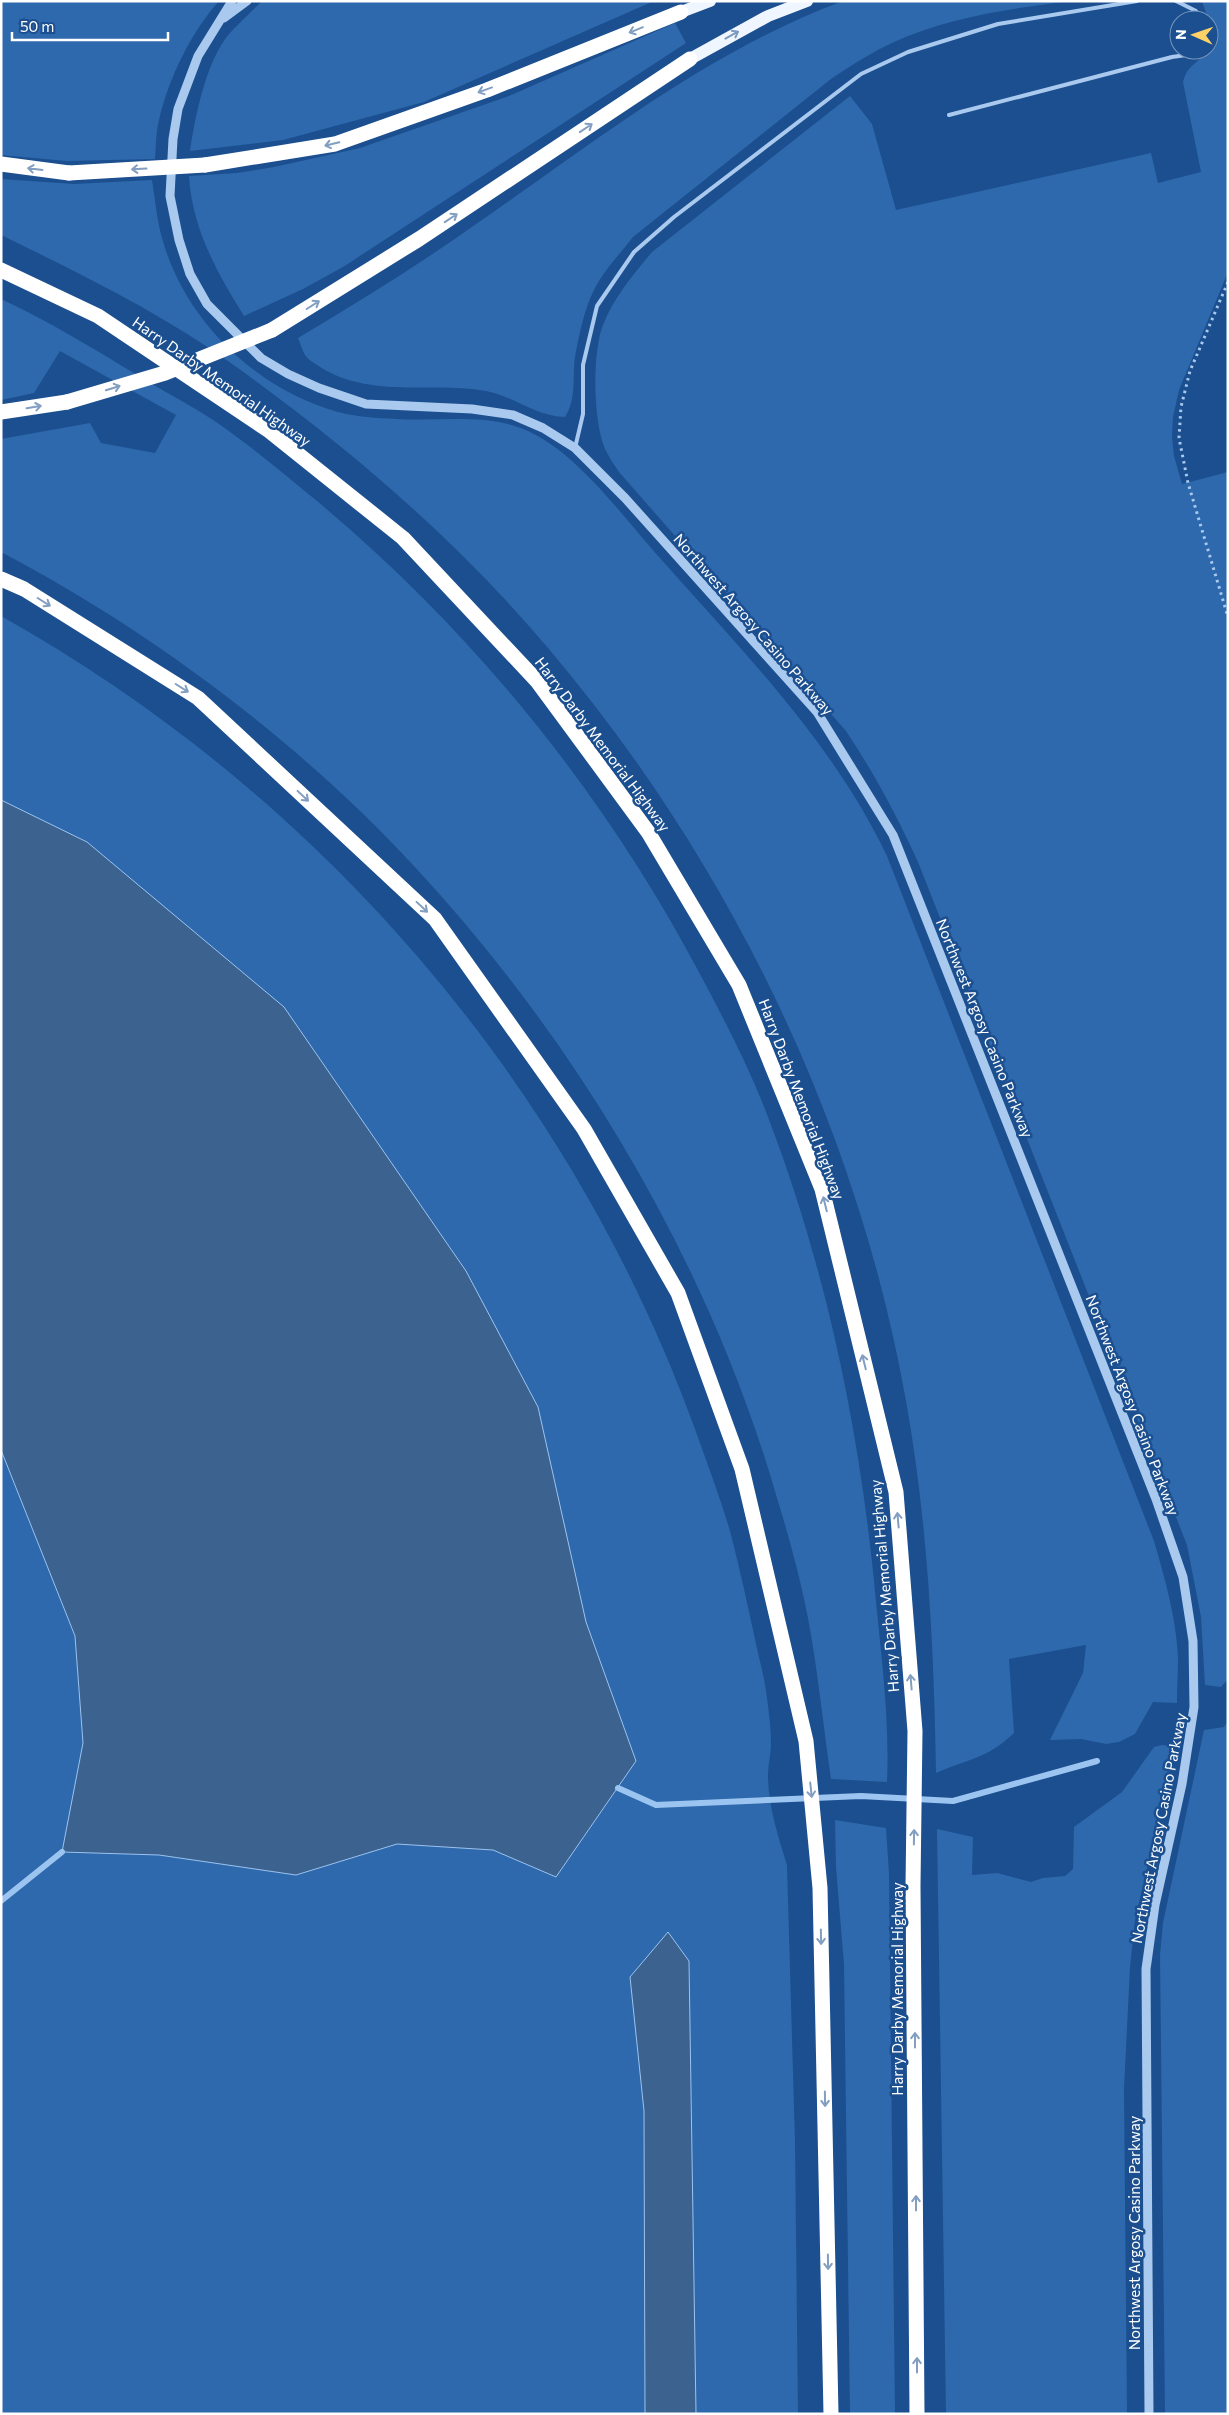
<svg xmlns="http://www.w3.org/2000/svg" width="1229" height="2415" font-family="Commissioner,sans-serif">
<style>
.green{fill:#2e69ad}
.water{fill:#3c6290;stroke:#9cc4f0}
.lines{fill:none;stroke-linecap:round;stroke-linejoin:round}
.stream{stroke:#9cc4f0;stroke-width:6}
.path{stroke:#a9c9ee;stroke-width:3;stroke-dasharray:2.5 4;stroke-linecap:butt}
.service{stroke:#a9c9ee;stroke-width:4}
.tertiary{stroke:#a9c9ee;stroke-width:9}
.primary{stroke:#f0f6ff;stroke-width:12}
.motorway{stroke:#fff;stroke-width:15}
.motorway-bridge{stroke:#fff;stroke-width:15}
.oneway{stroke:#829ec1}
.oneway2{stroke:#7b9ac1}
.labels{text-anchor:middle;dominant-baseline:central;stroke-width:5;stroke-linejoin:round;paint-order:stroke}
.street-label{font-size:15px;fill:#fff;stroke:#1b4f8f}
</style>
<rect width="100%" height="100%" fill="#1b4f8f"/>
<path class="green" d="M1,1H219C190,34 169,78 159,120C156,132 156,146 155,159L67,161L1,155Z
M262,1H654L424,102L283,140L190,151C195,117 206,61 229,34C239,23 251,12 262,1Z
M843,1H1069C1010,9 949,17 894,42C872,52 852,65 831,79L633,237C620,254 604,270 594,290C584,310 579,335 575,357C572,377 577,399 565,417C537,417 513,396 486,391C430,381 371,399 320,367C316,364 308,360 305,355C302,350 300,343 298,338C360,301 420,264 479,222C596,141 708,51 843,1Z
M1202,1H1228V272L1179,390L1173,417L1172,437L1174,456L1182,484L1228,472V1679L1221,1687L1205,1685L1201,1617L1187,1545L918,862C897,816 874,773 846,731L619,472C614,465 609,457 605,449C593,421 592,353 603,325C614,297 633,275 652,252L850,96L872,124L896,210L1151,153L1158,183L1201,172L1183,82C1186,69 1192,66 1201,58C1218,44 1208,19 1202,1Z
M675,23L686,43L343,267L303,289L244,316C217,273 192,228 189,176L237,173L274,167L360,148L509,96Z
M1,179L74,184L152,180C155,199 157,220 162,238C185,321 256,389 338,412C357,417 377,418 397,419C443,422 491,411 534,434C581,458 625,519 660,558C744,653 832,741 887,856L1154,1541C1165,1579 1176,1617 1178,1657C1178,1672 1177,1688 1177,1703L1153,1702L1135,1734L1119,1742L1106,1744L1081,1739L1050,1740L1083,1673L1086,1645L1009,1659L1014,1733C987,1759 968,1759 936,1773C934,1648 928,1524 906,1401C857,1125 729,861 548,648C457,540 349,448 235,366C163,314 81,274 1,235Z
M1,299C48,321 93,348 137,375C163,391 191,405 216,422C251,446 284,474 317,501C475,633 605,794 701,976C725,1021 750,1069 768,1117C825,1266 858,1422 874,1581C880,1647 890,1715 887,1782L831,1779C823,1725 818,1671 808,1618C800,1577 789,1537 777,1498C710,1265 578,1042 413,865C299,742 150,630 1,552V439L90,423L101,443L155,453L176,415L60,351L34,393L1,400Z
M1,616C321,795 570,1085 695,1429C707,1463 720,1497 730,1531C740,1569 748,1607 756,1644C760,1662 765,1680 767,1698C769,1713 771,1729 771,1744C771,1754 768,1764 768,1775C768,1805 778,1836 787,1865L795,2142L798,2414H696L689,1961L630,1977L644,2111L645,2414H1V1450L75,1636L83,1743L63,1852L159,1855L296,1875L397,1844L493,1850L556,1877L636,1761L586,1622L87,842L1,800Z
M1228,1721V2414H1165L1160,1955L1163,1923L1204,1730L1224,1727Z
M1162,1745L1169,1746L1174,1751L1135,1920L1130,1967L1124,2089L1127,2414H946L937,1829L973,1837L972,1875L997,1873L1031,1882L1043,1878L1065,1876L1073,1869L1074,1827L1122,1792L1154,1747Z
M835,1820L886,1828L889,1874L895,2414H850L844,1965L836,1867Z"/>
<path class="water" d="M1,800L87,842L284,1007L466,1271L538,1407L586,1622L636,1761L556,1877L493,1850L397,1844L296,1875L159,1855L62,1852L83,1743L75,1636L1,1450Z
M668,1932L689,1961L696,2414H645L644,2111L630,1977Z"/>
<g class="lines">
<path class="stream" d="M618,1788L656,1805L861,1796L953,1801L1097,1761
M1,1901L62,1852"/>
<path class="path" d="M1228,282L1190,371L1181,407L1179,438L1188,483L1228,617"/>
<path class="service" d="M1176,1L1196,11L1197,20
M949,115L1172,57L1186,55L1190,50
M575,448L583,414V365L597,306L634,252L674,217L861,74L908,52L998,24L1137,1"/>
<path class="tertiary" d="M232,1L198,56L178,109L173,139L170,196L179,240L190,274L207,304L261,358L288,374L319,388L366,404L472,409L513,415L543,428L575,448L625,498L817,712L893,835L1156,1499L1183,1577L1193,1641L1194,1707L1182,1784L1155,1905L1146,1969L1149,2414
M224,18L247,1"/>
<path class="primary" d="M681,12L710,1
M690,59L768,16L807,1"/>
<path class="motorway" d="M1,164L69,173
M205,165L335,144L487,90L681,12
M1,270L98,316L268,430L403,538L537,681L648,832L739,985L822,1189L896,1492L915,1731L913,1886L917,2414
M272,330L419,239L690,59
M1,412L67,402
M1,579L24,589L198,698L435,919L584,1129L678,1293L742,1469L806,1741L820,1888L831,2414"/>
<path class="motorway-bridge" d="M69,173L205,165
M67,402L165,373L272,330"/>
</g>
<defs><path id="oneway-shaft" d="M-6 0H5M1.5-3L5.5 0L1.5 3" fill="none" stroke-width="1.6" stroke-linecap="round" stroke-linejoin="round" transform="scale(1.25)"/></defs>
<g class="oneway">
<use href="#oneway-shaft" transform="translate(636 30) rotate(158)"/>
<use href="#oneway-shaft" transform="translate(485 90) rotate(160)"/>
<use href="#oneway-shaft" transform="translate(586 128) rotate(-34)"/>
<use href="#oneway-shaft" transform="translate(332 144) rotate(167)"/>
<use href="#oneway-shaft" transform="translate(35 169) rotate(-173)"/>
<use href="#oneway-shaft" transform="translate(139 169) rotate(177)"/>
<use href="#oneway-shaft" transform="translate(451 218) rotate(-34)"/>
<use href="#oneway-shaft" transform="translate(313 305) rotate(-32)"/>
<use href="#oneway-shaft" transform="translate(113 388) rotate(-17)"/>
<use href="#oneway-shaft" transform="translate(34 407) rotate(-9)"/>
<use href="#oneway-shaft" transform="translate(44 602) rotate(32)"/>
<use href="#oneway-shaft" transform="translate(182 688) rotate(32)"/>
<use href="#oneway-shaft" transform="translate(303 796) rotate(43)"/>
<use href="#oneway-shaft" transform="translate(422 907) rotate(43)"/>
<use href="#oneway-shaft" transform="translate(825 1204) rotate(-104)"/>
<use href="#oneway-shaft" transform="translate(864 1362) rotate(-104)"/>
<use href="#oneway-shaft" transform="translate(898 1520) rotate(-95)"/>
<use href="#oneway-shaft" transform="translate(911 1682) rotate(-95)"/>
<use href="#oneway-shaft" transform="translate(811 1790) rotate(84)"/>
<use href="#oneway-shaft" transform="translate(914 1837) rotate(-89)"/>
<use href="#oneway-shaft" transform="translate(821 1937) rotate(89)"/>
<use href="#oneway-shaft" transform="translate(915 2040) rotate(-90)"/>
<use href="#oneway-shaft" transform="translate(825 2099) rotate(89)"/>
<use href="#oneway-shaft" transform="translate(916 2203) rotate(-90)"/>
<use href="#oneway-shaft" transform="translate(828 2262) rotate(89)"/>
<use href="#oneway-shaft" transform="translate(917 2365) rotate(-90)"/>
</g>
<use class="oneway2" href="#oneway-shaft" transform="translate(732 35) rotate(-29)"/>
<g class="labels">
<g class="street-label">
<text transform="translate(222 381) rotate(35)">Harry Darby Memorial Highway</text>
<text transform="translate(754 624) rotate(49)">Northwest Argosy Casino Parkway</text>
<text transform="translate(603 744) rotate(53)">Harry Darby Memorial Highway</text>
<text transform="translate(985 1028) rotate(68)">Northwest Argosy Casino Parkway</text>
<text transform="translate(802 1099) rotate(69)">Harry Darby Memorial Highway</text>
<text transform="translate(1133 1405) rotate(69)">Northwest Argosy Casino Parkway</text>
<text transform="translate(884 1586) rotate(-95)">Harry Darby Memorial Highway</text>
<text transform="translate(1158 1828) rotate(-79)">Northwest Argosy Casino Parkway</text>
<text transform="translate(897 1989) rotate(-90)">Harry Darby Memorial Highway</text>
<text transform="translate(1134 2233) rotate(-90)">Northwest Argosy Casino Parkway</text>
</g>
</g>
<rect width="1229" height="2415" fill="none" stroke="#ffffff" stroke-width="5"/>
<g transform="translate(1194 35) rotate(272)"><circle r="24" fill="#1b4f8f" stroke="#7695bc"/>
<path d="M0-4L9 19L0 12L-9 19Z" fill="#ffd166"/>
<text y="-8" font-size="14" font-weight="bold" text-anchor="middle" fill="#ffffff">N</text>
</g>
<path d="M12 32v8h156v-8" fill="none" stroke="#ffffff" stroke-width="2.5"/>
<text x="20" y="32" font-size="15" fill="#ffffff" stroke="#1b4f8f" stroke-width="4" paint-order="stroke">50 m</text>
</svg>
